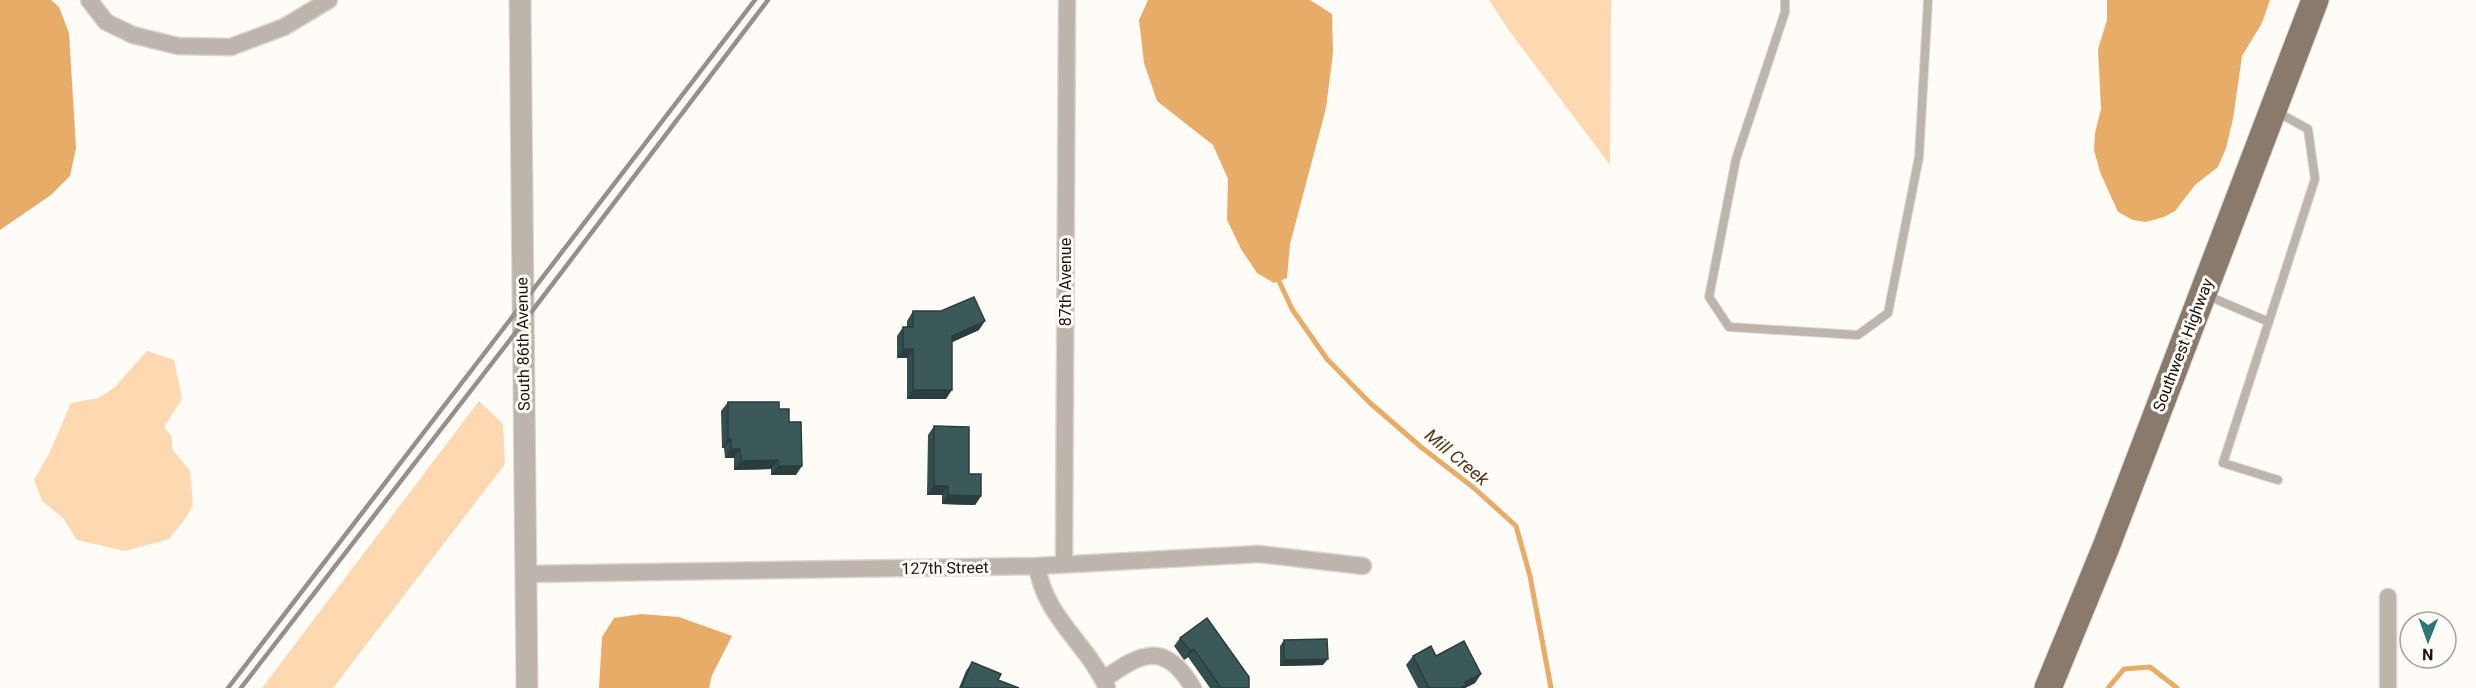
<svg xmlns="http://www.w3.org/2000/svg" width="2476" height="688" font-family="Roboto,sans-serif">
<style>
.green{fill:#fed8b1}
.water{fill:#e8ac69}
.lines{fill:none;stroke-linecap:round;stroke-linejoin:round}
.stream{stroke:#e8ac69;stroke-width:5}
.service-casing{stroke:#dbd6d1;stroke-width:10}
.minor-casing{stroke:#dbd6d1;stroke-width:19}
.tertiary-casing{stroke:#dbd6d1;stroke-width:23}
.primary-casing{stroke:#dbd6d1;stroke-width:29}
.service{stroke:#bdb5ac;stroke-width:8}
.minor{stroke:#bdb5ac;stroke-width:16}
.tertiary{stroke:#bdb5ac;stroke-width:21}
.primary{stroke:#897a6b;stroke-width:27}
.rail{stroke:#95908a;stroke-width:4.5}
.wall{fill:#344d4d}
.shaded-wall{fill:#2a3e3e}
.building{fill:#3c5959;stroke:#2a3e3e;stroke-width:1.5}
.labels{text-anchor:middle;dominant-baseline:central;stroke-width:6;stroke-linejoin:round;paint-order:stroke}
.street-label{font-size:16px;fill:#1b140d;stroke:#fffbf6}
.water-label{font-size:18px;font-style:italic;fill:#51371b;stroke:#fffbf6}
</style>
<rect width="100%" height="100%" fill="#fffbf6"/>
<path class="green" d="M1489,0H1611L1610,165L1510,32Z
M147,351L174,360L182,399L164,427L172,437V449L190,471L193,505L185,519L169,539L125,551L77,540L63,518L42,501L34,480L49,454L71,403L98,398L114,388Z
M479,401L503,424L505,464L333,688H262Z"/>
<path class="water" d="M0,0H51L59,7L69,33L76,148L70,176L51,195L0,230Z
M1148,0H1310L1332,14L1333,53L1326,108L1290,244L1287,278L1274,283L1257,273L1241,249L1227,220L1228,179L1213,145L1157,101L1144,63L1139,20Z
M2107,0H2270L2262,23L2242,56L2233,119L2226,148L2218,167L2195,185L2175,211L2164,217L2146,222L2133,220L2118,212L2100,172L2094,150L2095,133L2101,109L2098,49L2107,20Z
M641,614L679,617L732,636L712,675L709,688H599L602,637L614,618Z"/>
<g class="lines">
<path class="stream" d="M1279,281L1292,309L1327,359L1369,402L1421,447L1474,488L1516,526L1530,576L1551,688
M2108,688L2124,669L2150,667L2177,688"/>
<g class="service-casing">
<path id="service" d="M1785,0V12L1736,159L1709,297L1729,327L1858,335L1888,313L1919,157L1928,0
M2275,111L2308,129L2315,179L2223,463L2278,480
M2206,295L2269,322"/>
</g>
<g class="minor-casing">
<path id="minor" d="M89,0L106,22L133,35L178,46L231,47L284,27L329,0
M1064,564L1067,0
M1037,566C1045,618 1087,643 1107,688
M526,574L1037,566L1259,554L1363,566
M1103,680C1140,653 1165,640 1193,688
M2388,688V597"/>
</g>
<g class="tertiary-casing">
<path id="tertiary" d="M520,0L527,688"/>
</g>
<g class="primary-casing">
<path id="primary" d="M2048,688L2106,547L2315,0"/>
</g>
<use href="#service" class="service"/>
<use href="#minor" class="minor"/>
<use href="#tertiary" class="tertiary"/>
<use href="#primary" class="primary"/>
<path class="rail" d="M228,688L755,0
M241,688L523,323L768,0"/>
</g>
<path class="wall" d="M913,311L979,330L952,342L946,399H907V358H897V336L903,327H907V321Z
M728,402L779,409L789,422L796,475H771V469L734,470V458H725L724,448H722L721,411Z
M934,426L969,474L981,496L975,505L942,504V495H927L928,435Z
M1180,638L1249,688H1210L1188,657L1184,660L1174,646Z
M1284,640L1323,665L1280,666V646Z
M1413,656H1436L1481,674L1475,683L1465,688H1418L1406,665Z
M972,662L998,680L1019,688H959L966,671Z"/>
<path class="shaded-wall" d="M985,321L979,330L946,345L952,336Z
M903,349H913L907,358H897Z
M913,390H952L946,399H907Z
M728,439H731L724,448H722Z
M731,449H740L734,458H725Z
M778,460L771,469L734,470L741,461Z
M778,466H802L796,475H771Z
M934,486H948L942,495H927Z
M948,495L981,496L975,505L942,504Z
M1194,649L1188,657L1184,660L1190,651Z
M1328,659L1323,665L1280,666L1284,660Z
M1481,674L1475,683L1465,688H1460L1465,682Z"/>
<path class="building" d="M974,297L985,321L952,336V390H913V349H903V327H913V311H941Z
M728,402H779V409H789V422H801L802,466H778V460L741,461L740,449H731V439H728Z
M934,426L969,427V474H981V496L948,495V486H934Z
M1207,618L1249,677V688H1221L1194,649L1190,651L1180,638Z
M1327,639L1328,659L1284,660V640Z
M1464,641L1481,674L1465,682L1466,685L1460,688H1429L1413,656L1431,646L1436,656Z
M972,662L1001,674L998,680L1019,688H961Z"/>
<g class="labels">
<g class="street-label">
<text transform="translate(1065 282) rotate(-90)">87th Avenue</text>
<text transform="translate(523 344) rotate(-91)">South 86th Avenue</text>
<text transform="translate(2183 345) rotate(-69)">Southwest Highway</text>
<text transform="translate(945 568) rotate(-1)">127th Street</text>
</g>
<g class="water-label">
<text transform="translate(1457 457) rotate(40)">Mill Creek</text>
</g>
</g>
<g transform="translate(2428 640) rotate(181)"><circle r="28" fill="#fffbf6" stroke="#a49f99" stroke-width="1.5"/>
<path d="M0-4.5L10 22L0 15L-10 22Z" fill="#2c7676"/>
<text y="-9" font-size="16" font-weight="bold" text-anchor="middle" fill="#1b140d">N</text>
</g>
</svg>
